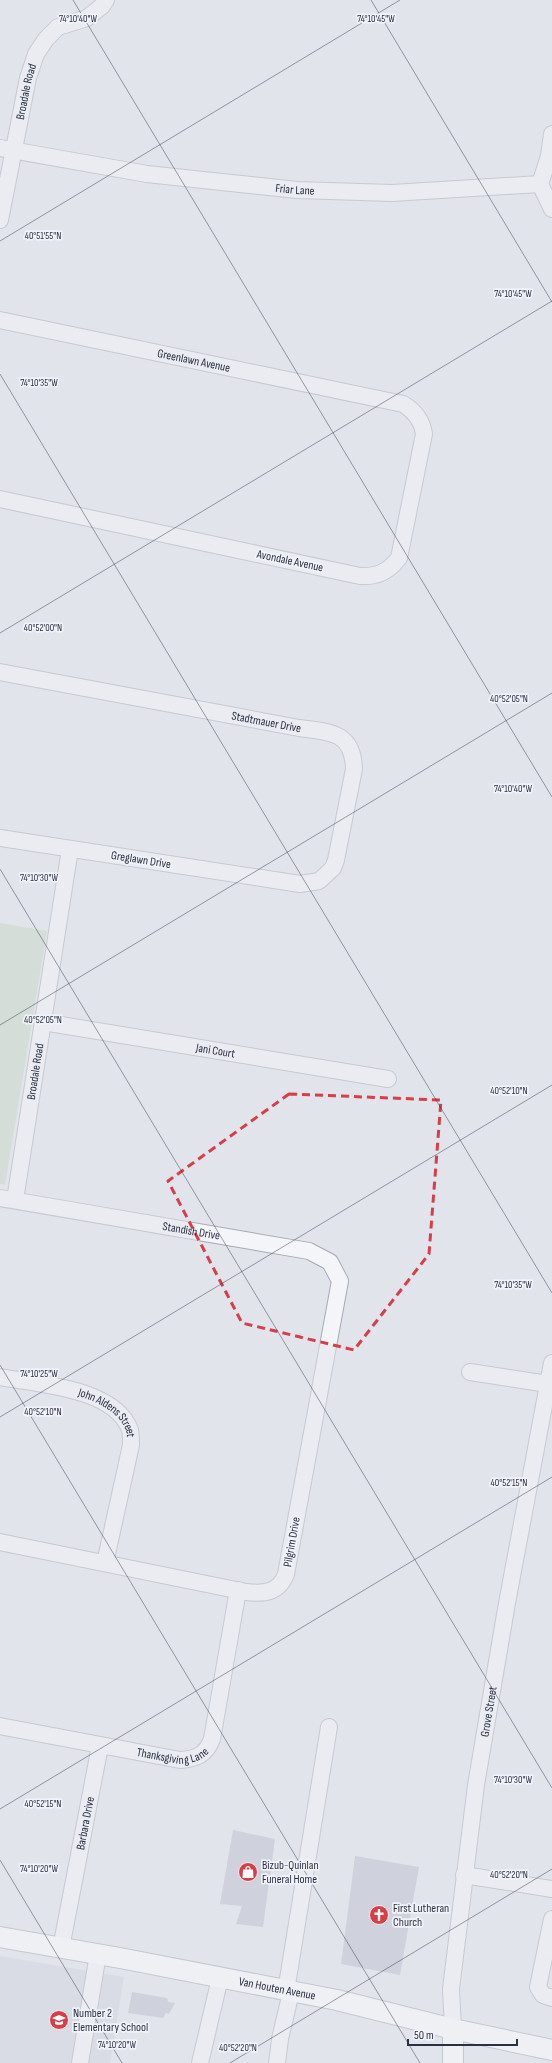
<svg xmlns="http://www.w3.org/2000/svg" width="552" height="2063" font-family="'Sofia Sans Condensed',sans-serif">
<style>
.built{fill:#cfd3dd}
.green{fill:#c5d6c1}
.building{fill:#b8bdc9}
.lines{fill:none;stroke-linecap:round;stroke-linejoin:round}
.minor-casing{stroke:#a6aab6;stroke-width:18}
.major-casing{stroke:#9fa7b8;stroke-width:22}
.minor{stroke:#f4f5f9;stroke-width:16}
.major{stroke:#fff;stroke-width:20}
.marked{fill:none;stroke:#d93d48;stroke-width:3;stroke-dasharray:8 5;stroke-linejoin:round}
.ticks{fill:none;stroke:#283044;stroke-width:1;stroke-opacity:0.45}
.labels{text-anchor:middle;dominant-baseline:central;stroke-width:3.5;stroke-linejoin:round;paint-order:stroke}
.street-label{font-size:12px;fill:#283044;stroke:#f1f3f8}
.poi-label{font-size:12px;fill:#283044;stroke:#f1f3f8;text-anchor:start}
.ticks-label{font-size:10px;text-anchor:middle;fill:#283044;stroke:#f1f3f8;stroke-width:3.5;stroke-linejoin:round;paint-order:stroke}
</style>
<rect width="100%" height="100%" fill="#e1e4eb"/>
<path class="built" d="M0,1956L124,1977L110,2063H0Z"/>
<path class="green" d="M0,923L47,931L5,1185L0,1184Z"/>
<path class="building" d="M233,1830L275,1839L263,1927L236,1924L242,1906L220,1904Z
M355,1856L419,1867L400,1975L341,1964Z
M132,1992L167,1998L168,2002L175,2003L169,2014L166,2013L163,2018L128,2013Z"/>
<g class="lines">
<g class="minor-casing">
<g id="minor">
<path id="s1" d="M0,148L147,174L297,190L392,193L540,184"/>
<path d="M540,184L549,156L552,134"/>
<path d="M540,184L552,209"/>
<path id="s2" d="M0,220L28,78L36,54L46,39L58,27L87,18L102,6L106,0"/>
<path id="s3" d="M0,320L403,404C415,411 422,420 424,434L399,558C388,572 377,577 360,576L0,499"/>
<path id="s4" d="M0,672L299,728C329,732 353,731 354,769L336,860L333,868L319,881L300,884L0,838"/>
<path id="s5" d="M43,1022L388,1079"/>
<path id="s6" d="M0,1198L309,1251L330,1262L340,1281L286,1574C279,1593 264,1594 246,1592L0,1542"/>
<path id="s7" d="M15,1200L70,849"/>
<path d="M470,1372L548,1384"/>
<path id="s8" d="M0,1377C38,1384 115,1388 130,1430C131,1434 131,1441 131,1445L105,1563"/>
<path id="s9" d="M0,1726L180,1760C196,1759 206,1755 212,1739L238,1590"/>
<path d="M464,1875L552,1889"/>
<path d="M552,1919L538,1987L543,1995L552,1998"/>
<path id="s10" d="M61,1948L100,1746"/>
<path d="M286,1991L329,1727"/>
<path id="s11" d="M453,2029L451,1989L476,1785L507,1603L552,1363"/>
<path d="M80,2063L98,1954"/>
<path d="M200,2063L220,1978"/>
<path d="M277,2063L280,2039L291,1992"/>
</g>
</g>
<g class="major-casing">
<g id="major">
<path id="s12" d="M0,1937L120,1958L337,2000L453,2029L552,2050"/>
<path d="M453,2063V2029"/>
</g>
</g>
<use href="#minor" class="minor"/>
<use href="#major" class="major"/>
</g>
<path d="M0 0H552V2063H0ZM289,1094L441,1100L429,1254L354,1350L242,1323L168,1181Z" fill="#e1e4eb" fill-opacity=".55" fill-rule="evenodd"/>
<path class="marked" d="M289,1094L441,1100L429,1254L354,1350L242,1323L168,1181Z"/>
<path class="ticks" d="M73,0L552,797M371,0L552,302M0,241L400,0M0,374L552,1293M0,633L552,301M0,869L552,1788M0,1025L552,693M0,1365L420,2063M0,1417L552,1085M0,1809L552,1477M0,1860L122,2063M230,2063L552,1869"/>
<defs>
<g id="shop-disc" transform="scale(1)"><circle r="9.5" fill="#d93d48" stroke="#f1f3f8"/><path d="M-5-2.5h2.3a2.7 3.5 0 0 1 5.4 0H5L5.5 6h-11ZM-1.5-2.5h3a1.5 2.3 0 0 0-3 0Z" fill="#fff"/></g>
<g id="church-disc" transform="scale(1)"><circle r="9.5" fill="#d93d48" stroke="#f1f3f8"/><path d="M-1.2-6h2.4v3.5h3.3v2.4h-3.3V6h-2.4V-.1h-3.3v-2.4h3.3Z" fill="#fff"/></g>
<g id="school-disc" transform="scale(1)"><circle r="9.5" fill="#d93d48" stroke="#f1f3f8"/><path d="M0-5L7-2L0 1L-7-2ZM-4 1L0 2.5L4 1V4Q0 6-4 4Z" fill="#fff"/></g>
</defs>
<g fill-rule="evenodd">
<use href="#shop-disc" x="248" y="1872"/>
<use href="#church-disc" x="379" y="1915"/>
<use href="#school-disc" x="59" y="2020"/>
</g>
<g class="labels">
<g class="street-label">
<text stroke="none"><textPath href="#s2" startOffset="131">Broadale Road</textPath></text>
<text stroke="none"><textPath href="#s1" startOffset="298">Friar Lane</textPath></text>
<text stroke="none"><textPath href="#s3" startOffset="198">Greenlawn Avenue</textPath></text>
<text transform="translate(290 561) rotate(12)">Avondale Avenue</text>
<text stroke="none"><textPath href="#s4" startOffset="271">Stadtmauer Drive</textPath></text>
<text transform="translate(141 860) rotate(9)">Greglawn Drive</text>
<text stroke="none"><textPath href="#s5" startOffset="175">Jani Court</textPath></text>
<text stroke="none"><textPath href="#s7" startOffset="130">Broadale Road</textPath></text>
<text stroke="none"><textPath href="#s6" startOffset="194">Standish Drive</textPath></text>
<text stroke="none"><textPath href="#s8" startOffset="117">John Aldens Street</textPath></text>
<text transform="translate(292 1542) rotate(-80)">Pilgrim Drive</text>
<text stroke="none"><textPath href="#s11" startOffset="320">Grove Street</textPath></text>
<text stroke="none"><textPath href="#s9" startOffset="176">Thanksgiving Lane</textPath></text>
<text stroke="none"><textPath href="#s10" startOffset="127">Barbara Drive</textPath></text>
<text stroke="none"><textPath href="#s12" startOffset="282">Van Houten Avenue</textPath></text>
</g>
<g class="poi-label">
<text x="262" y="1865">Bizub-Quinlan<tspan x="262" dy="14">Funeral Home</tspan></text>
<text x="393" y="1908">First Lutheran<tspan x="393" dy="14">Church</tspan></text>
<text x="73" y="2013">Number 2<tspan x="73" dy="14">Elementary School</tspan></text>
</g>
</g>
<g class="ticks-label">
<text x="78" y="22">74°10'40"W</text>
<text x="376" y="22">74°10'45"W</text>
<text x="43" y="239">40°51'55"N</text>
<text x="513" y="297">74°10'45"W</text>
<text x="39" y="386">74°10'35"W</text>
<text x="43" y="631">40°52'00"N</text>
<text x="509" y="702">40°52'05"N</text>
<text x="513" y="792">74°10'40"W</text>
<text x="39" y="881">74°10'30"W</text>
<text x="43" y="1023">40°52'05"N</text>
<text x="509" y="1094">40°52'10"N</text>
<text x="513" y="1288">74°10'35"W</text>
<text x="39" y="1377">74°10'25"W</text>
<text x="43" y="1415">40°52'10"N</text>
<text x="509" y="1486">40°52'15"N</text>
<text x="513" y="1783">74°10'30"W</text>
<text x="43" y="1807">40°52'15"N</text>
<text x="39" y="1872">74°10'20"W</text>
<text x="509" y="1878">40°52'20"N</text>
<text x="117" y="2048">74°10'20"W</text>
<text x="238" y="2051">40°52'20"N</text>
</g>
<path d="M408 2039v6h109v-6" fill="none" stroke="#283044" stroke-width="2"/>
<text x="414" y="2039" font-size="12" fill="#283044" stroke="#f1f3f8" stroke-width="3" paint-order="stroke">50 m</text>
</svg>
